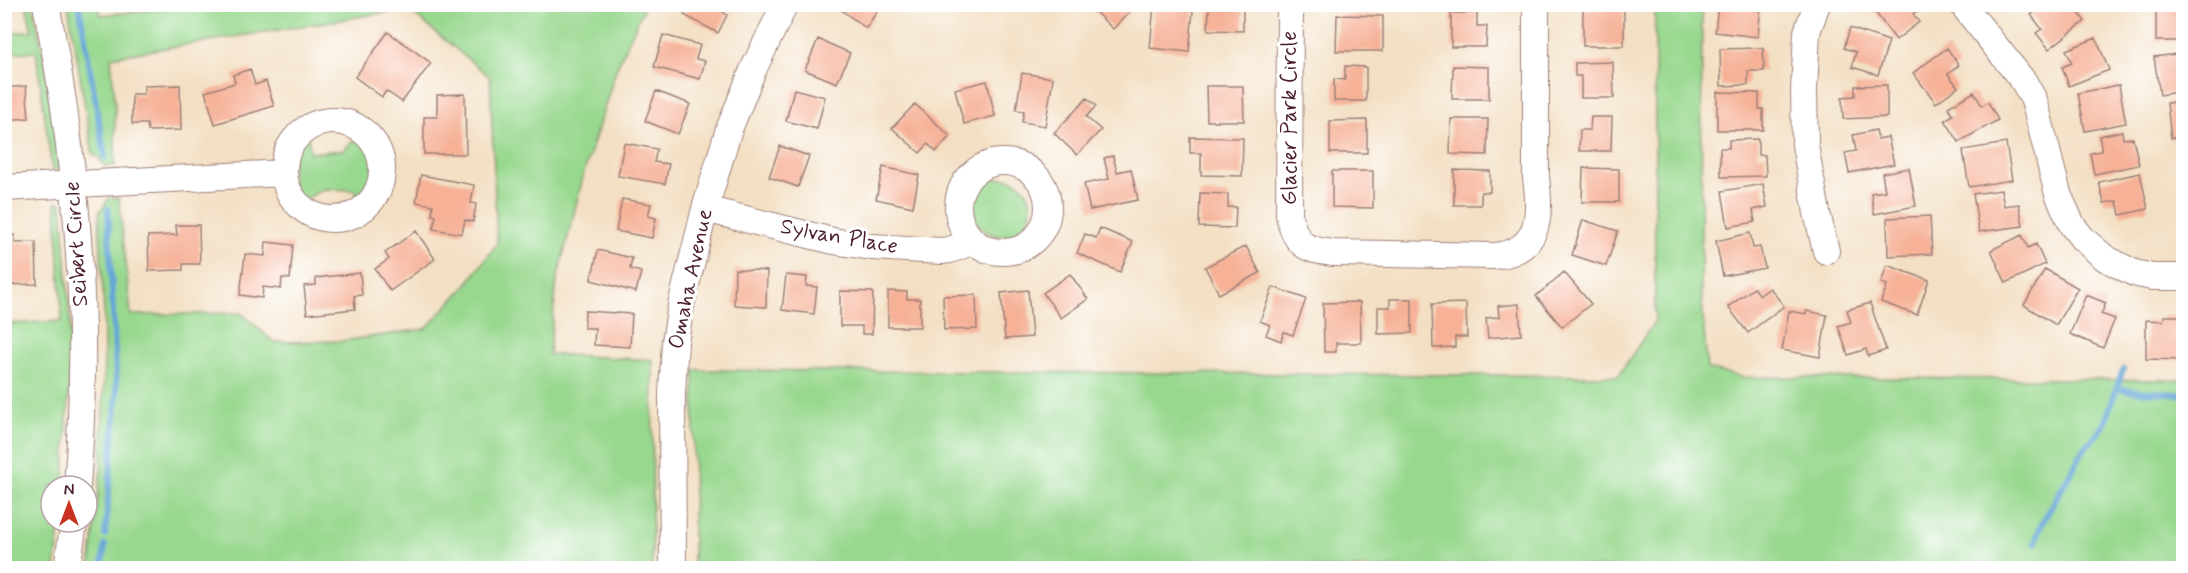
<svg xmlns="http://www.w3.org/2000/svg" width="2188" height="573" font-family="Mynerve,sans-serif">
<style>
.green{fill:#98d88e;stroke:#717c5c;stroke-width:1.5}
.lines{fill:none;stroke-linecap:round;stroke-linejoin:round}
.stream{stroke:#64a4d7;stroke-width:6}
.building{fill:#f6b197}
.minor-casing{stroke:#9e8078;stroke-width:28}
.minor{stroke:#fff;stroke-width:26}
.labels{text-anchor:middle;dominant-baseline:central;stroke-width:6;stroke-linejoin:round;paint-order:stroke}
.street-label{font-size:22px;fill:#4a1f2b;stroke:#fff}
</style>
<rect width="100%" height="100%" fill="#fff"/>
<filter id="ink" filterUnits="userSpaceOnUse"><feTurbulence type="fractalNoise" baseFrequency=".0167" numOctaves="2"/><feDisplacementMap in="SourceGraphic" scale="12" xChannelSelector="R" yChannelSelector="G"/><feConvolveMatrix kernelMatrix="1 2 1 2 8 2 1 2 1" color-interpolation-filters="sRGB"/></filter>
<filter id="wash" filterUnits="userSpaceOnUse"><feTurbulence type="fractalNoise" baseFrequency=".008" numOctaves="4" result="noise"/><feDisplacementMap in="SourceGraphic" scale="24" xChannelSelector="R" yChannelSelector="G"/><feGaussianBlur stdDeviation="1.35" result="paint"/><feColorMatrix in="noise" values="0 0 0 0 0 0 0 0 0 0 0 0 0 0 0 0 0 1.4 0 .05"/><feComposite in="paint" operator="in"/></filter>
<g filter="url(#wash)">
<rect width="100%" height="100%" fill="#f3e0c4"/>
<path class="green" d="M224,4L645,5L617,67L584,173L557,280L549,354L653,360L652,568H90L101,468L104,373V314L99,213L109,198H119L131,315L241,313L274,342L342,341L425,329L464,288L497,244L490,77L407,9L111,57L115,104V166H104L99,158L93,154L68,5H98L101,15Z
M26,5H33L45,63L59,167L57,170H52L36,52L5,53L4,33L32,31Z
M1655,5H1702L1701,287L1707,369L1742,377L2183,380V568H693L694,370L1618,376L1655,321Z
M356,137C382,150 378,183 362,201L356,202L355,190L323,189L304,200C286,188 290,153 303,139H309L310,153L344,150Z
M973 207a29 29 0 1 1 58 0a29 29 0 1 1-58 0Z
M56,202L62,204L70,321V367L64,486H51V522H61L55,568H5L4,324L62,321Z"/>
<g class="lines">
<path class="stream" d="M79,4L105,157
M2117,388L2133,391L2178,394L2184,396
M105,535L117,395L108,209
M2035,544L2041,525L2084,449L2104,426L2123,369
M102,568L105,545"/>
</g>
<g id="blocks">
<path class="building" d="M689,4H727L723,12L727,15L718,33L684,15Z
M838,4H882L866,28L837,7Z
M1087,4H1137L1113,29Z
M1203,4H1243V31L1208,30L1209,8H1203Z
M1869,4H1917L1920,9L1913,14L1919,22L1896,40Z
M2045,4H2072L2085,21L2049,49L2036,33L2042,29L2031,15Z
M2153,4H2184V41H2156V10H2153Z
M1154,5L1182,8V10L1193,11L1189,52L1150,48Z
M1718,5H1761L1758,37L1715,32Z
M1583,9H1624V46H1583Z
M1451,13H1477V26H1487L1486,47H1451Z
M1337,15L1383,16V51H1336Z
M1850,28L1889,41L1878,75L1852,67L1856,52L1844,48Z
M388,32L431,63L402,102L386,91L382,97L355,77Z
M663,35L700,45L696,59L705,61L700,79L654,67Z
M2096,38L2109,70L2069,86L2062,67L2072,63L2066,50Z
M818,39L850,53L837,83L805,70Z
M1763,48L1764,71H1748V85L1721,86L1720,49Z
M1947,48L1959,65L1948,74L1958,87L1936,103L1913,73Z
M2184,53V91L2160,95L2154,57Z
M1613,62L1614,98H1581V76H1575V63Z
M1345,66L1366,67V101H1334V79L1345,80Z
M1453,66L1489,67V99H1452Z
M250,69L255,85L266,81L274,106L215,124L205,92L235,83L233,75Z
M1022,73L1053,78L1045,126L1022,122L1024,111L1016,110Z
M987,81L995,116L964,124L955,89Z
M180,85L181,130L148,131L147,124H132V94H144V86Z
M1887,85V117L1843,119L1842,97L1855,96V86Z
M2119,85L2126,123L2085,131L2078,93Z
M26,86L29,118L4,120V88Z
M1206,86H1243L1244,121H1207Z
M794,89L825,97L817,129L786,121Z
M656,91L690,104L678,134L645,121Z
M1717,92L1759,93V109H1763V130H1717Z
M1974,92L1982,106L1988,102L1998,120L1959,142L1945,120L1953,115L1948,107Z
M465,94L466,154H424V117H437V95Z
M1087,98L1096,106L1086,117L1101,130L1077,155L1054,133Z
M2184,101V137L2171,138L2167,103Z
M915,104L950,136L936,152L928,144L920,153L892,128Z
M1591,117H1612L1611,151H1579L1580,130H1590Z
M1451,119H1488L1487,155L1450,154Z
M1367,120V153H1330V121Z
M1876,130L1878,139L1888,137L1894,164L1849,173L1845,153L1856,151L1853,135Z
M2122,131L2123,139L2133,138L2139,165L2094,174L2090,153L2102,151L2099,136Z
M1190,137L1243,138L1242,176L1201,175V153H1190Z
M1758,139V155H1765L1766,176L1721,177L1720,148H1729V140Z
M624,143L657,149L654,162L669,164L665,184L618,176Z
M2006,143L2012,180L1969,187L1963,150Z
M780,146L809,156L798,187L769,177Z
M1113,156L1117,172L1131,169L1138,200L1090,210L1084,184L1109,179L1104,158Z
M2180,156H2184V179H2182Z
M883,167L919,175L913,207L876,199Z
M1583,168L1619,169V202H1582Z
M1909,168L1916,206L1874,214L1871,193L1885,191L1882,173Z
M1454,170L1490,171V192H1481V205H1454Z
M1332,171H1373V208L1332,207Z
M2140,173L2148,209L2120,215L2117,201L2104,203L2099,182Z
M421,175L474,185L471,203L476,204L473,222L465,220L462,234L433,229L436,216L432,215L433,205L416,202Z
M1763,184L1767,207L1753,210L1755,222L1728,227L1722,191Z
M2001,190L2004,206L2019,204L2023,226L1979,232L1973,194Z
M1200,193L1228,194V207H1236L1235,228L1199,227Z
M622,199L651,204L648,216L656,218L652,238L616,231Z
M1930,216L1932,254L1888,256L1887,218Z
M1583,220L1618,231L1606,266L1572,255Z
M176,225H199L200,264H183V270L149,271L148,236L177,235Z
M1100,228L1133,242L1120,272L1077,253L1085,234L1096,238Z
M416,231L435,259L390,291L375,269L389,259L385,253Z
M1750,233L1753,248L1760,247L1765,268L1723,276L1716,241Z
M4,235H15V243L36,242L37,284L4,285Z
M2022,235L2028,248L2036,244L2045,264L2006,283L1991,250Z
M266,242L293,245L290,279L282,278L281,289L263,287L262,298L240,295L245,254L265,256Z
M1246,246L1260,273L1219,294L1205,267Z
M598,250L632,258L630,269L641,272L636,292L591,280Z
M1887,265L1929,280L1917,315L1881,302L1887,285L1881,283Z
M735,269L767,271L766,307L734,305Z
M2045,269L2078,288L2056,325L2024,305Z
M1564,272L1591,304L1562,327L1536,296Z
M360,273L362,295L354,296L355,309L307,314L304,286L316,285V278Z
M1070,274L1088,299L1061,318L1043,293Z
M786,275L807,277L806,286L817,287L814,314L782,310Z
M1273,287L1306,299L1293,335L1284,332L1281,341L1266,335L1270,325L1260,321Z
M1754,288L1760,295L1770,288L1784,306L1748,333L1728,307Z
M1028,290L1032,337L1005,339L1001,293Z
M840,291L873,292L872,334H862V326H840Z
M888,291L907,292V299H920V327H888Z
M976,295L977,329L944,330L943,296Z
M2086,295L2106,303L2101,314L2115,319L2103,348L2070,334Z
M1390,299H1412V333L1378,334V307H1390Z
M1360,302L1361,343H1336V352H1324L1323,303Z
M1466,303L1467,337H1455V347L1433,348L1432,304Z
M1870,303L1886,350L1868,356L1866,349L1848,355L1838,326L1851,322L1847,310Z
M1519,304L1521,335L1488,338L1486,318L1499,317L1498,306Z
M585,311L632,314L630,347L594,345L595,328H584Z
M1789,311L1806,314L1807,311L1827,315L1820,357L1782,350Z
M2164,316H2184V360L2146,359V320L2163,321Z"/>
</g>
</g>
<g filter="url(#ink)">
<use href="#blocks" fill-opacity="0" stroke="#9e8078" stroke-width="1.5"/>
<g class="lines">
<g class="minor-casing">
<path id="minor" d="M46,4C78,163 90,325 77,486
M1290,4L1289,215C1296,245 1304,250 1334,253L1494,256C1541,252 1541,214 1536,178V4
M1817,4L1807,32L1804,90L1805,145L1817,213L1826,251
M1962,4L2024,82L2034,100L2058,194L2072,225L2083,239L2105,258L2134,273L2152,277H2184
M284 170a49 49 0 1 1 98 0a49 49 0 1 1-98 0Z
M958 207a45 45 0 1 1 90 0a45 45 0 1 1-90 0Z
M4,188L283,173
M705,209L833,241L872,247L941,251L950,250L974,241
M67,568L74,522
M673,568L672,393L675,342L681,305L705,209L728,132L753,70L785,4"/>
</g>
<use href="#minor" class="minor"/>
</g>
</g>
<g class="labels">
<g class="street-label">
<text transform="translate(1290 118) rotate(-90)">Glacier Park Circle</text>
<text transform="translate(839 237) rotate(10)">Sylvan Place</text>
<text transform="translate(77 244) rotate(-94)">Seibert Circle</text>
<text transform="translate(691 279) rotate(-78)">Omaha Avenue</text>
</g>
</g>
<rect width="2188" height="573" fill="none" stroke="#fff" stroke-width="24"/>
<g transform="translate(69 504)"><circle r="28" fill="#ffffff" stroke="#b7a5aa" stroke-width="1.5"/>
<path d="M0-4.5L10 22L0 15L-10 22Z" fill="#c8321e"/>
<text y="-9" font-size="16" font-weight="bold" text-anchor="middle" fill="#4a1f2b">N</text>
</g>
</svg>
